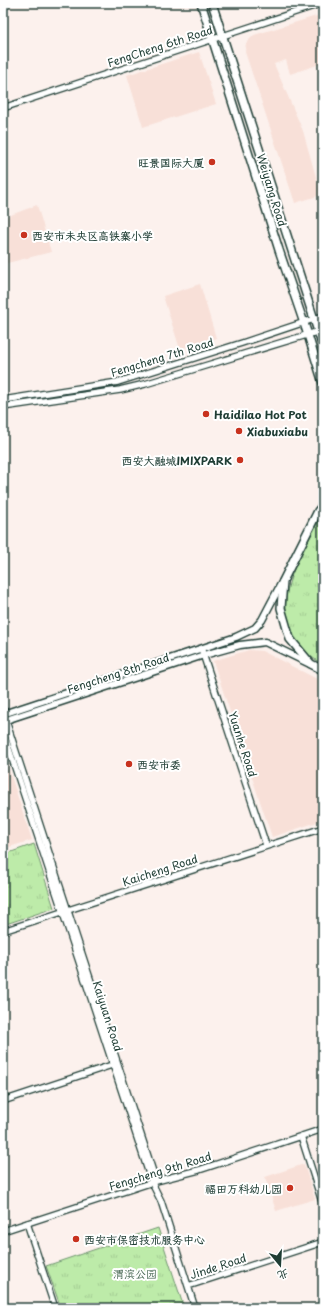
<svg xmlns="http://www.w3.org/2000/svg" width="326" height="1311" font-family="'Playpen Sans','LXGW WenKai TC',sans-serif">
<style>
.built{fill:#f8e0d8}
.park{fill:url(#park-tufts);stroke:#6e946e}
.lines{fill:none;stroke-linecap:round;stroke-linejoin:round}
.tertiary-casing{stroke:#1f3d34;stroke-width:8}
.secondary-casing{stroke:#1f3d34;stroke-width:9}
.primary-casing{stroke:#1f3d34;stroke-width:10}
.tertiary{stroke:#fff;stroke-width:5.5}
.secondary{stroke:#fff;stroke-width:6}
.primary{stroke:#fff;stroke-width:7}
.poi-dot{fill:#c8321e;stroke:#fff;stroke-width:1.5}
.labels{text-anchor:middle;dominant-baseline:central;stroke-width:4;stroke-linejoin:round;paint-order:stroke}
.street-label{font-size:11px;fill:#1f3d34;stroke:#fff}
.poi-label{font-size:11px;font-weight:bold;fill:#1f3d34;stroke:#fff;text-anchor:start}
.park-label{font-size:11px;fill:#3f604b;stroke:#fff}
</style>
<defs>
<pattern id="park-tufts" width="24" height="20" patternUnits="userSpaceOnUse"><rect width="24" height="20" fill="#bdeba9"/><path d="M3 7l-1-3M5 7V3M7 7l1-3M15 17l-1-3M17 17v-4M19 17l1-3" fill="none" stroke="#a2ca92"/></pattern>
</defs>
<rect width="100%" height="100%" fill="#fcf1ed"/>
<filter id="ink" filterUnits="userSpaceOnUse"><feTurbulence type="fractalNoise" baseFrequency=".025" numOctaves="2"/><feDisplacementMap in="SourceGraphic" scale="8" xChannelSelector="R" yChannelSelector="G"/><feConvolveMatrix kernelMatrix="1 2 1 2 8 2 1 2 1" color-interpolation-filters="sRGB"/></filter>
<g filter="url(#ink)">
<path class="built" d="M323,14V39L320,41L323,51V63L290,74L286,60L274,64L303,131L321,195L295,203L245,52L246,43L254,35Z
M199,52L216,104L143,127L127,75Z
M37,205L51,252L3,264V218Z
M200,284L216,338L180,349L163,296Z
M249,650L262,651L323,682V820L272,837L213,661Z
M3,752L32,840L3,849Z
M304,1164L315,1199L276,1211L265,1177Z"/>
<path class="park" d="M323,515V664C310,658 300,647 293,634C272,594 302,554 320,519Z
M34,844L54,908L3,925V855Z
M158,1228L184,1308H61L46,1266Z"/>
<g class="lines">
<g class="tertiary-casing">
<path id="tertiary" d="M3,5L8,3
M3,108L323,3
M3,400L118,382L242,343L323,316
M3,407L120,390L145,384L323,330
M202,651L266,845
M3,716L6,721L156,1181
M3,731L152,1183L161,1201L195,1308
M3,931L323,828
M3,1101L115,1064
M301,1136L323,1205
M27,1223L55,1308
M3,1231L156,1181L199,1170L323,1129
M188,1286L323,1242"/>
</g>
<g class="secondary-casing">
<path id="secondary" d="M3,714L236,637L255,628L262,620L282,582
M3,721L204,655L240,645L265,642L310,664"/>
</g>
<g class="primary-casing">
<path id="primary" d="M201,3L279,250L308,335L323,383
M212,3L323,347
M323,505L318,511L283,581L281,608L290,639L311,664L323,670"/>
</g>
<use href="#tertiary" class="tertiary"/>
<use href="#secondary" class="secondary"/>
<use href="#primary" class="primary"/>
</g>
</g>
<g class="poi-dot">
<circle cx="212" cy="162" r="4"/>
<circle cx="24" cy="235" r="4"/>
<circle cx="206" cy="414" r="4"/>
<circle cx="239" cy="431" r="4"/>
<circle cx="240" cy="460" r="4"/>
<circle cx="129" cy="764" r="4"/>
<circle cx="290" cy="1188" r="4"/>
<circle cx="76" cy="1239" r="4"/>
</g>
<g class="labels">
<g class="street-label">
<text transform="translate(160 46) rotate(-18)">FengCheng 6th Road</text>
<text transform="translate(272 190) rotate(73)">Weiyang Road</text>
<text transform="translate(162 357) rotate(-17)">Fengcheng 7th Road</text>
<text transform="translate(118 673) rotate(-18)">Fengcheng 8th Road</text>
<text transform="translate(243 744) rotate(72)">Yuanhe Road</text>
<text transform="translate(160 870) rotate(-18)">Kaicheng Road</text>
<text transform="translate(108 1016) rotate(72)">Kaiyuan Road</text>
<text transform="translate(160 1171) rotate(-17)">Fengcheng 9th Road</text>
<text transform="translate(218 1266) rotate(-18)">Jinde Road</text>
</g>
<g class="poi-label">
<text x="204" y="162" text-anchor="end">旺景国际大厦</text>
<text x="32" y="235">西安市未央区高铁寨小学</text>
<text x="214" y="414">Haidilao Hot Pot</text>
<text x="247" y="431">Xiabuxiabu</text>
<text x="232" y="460" text-anchor="end">西安大融城IMIXPARK</text>
<text x="137" y="764">西安市委</text>
<text x="282" y="1188" text-anchor="end">福田万科幼儿园</text>
<text x="84" y="1239">西安市保密技术服务中心</text>
</g>
<g class="park-label">
<text x="135" y="1273">渭滨公园</text>
</g>
</g>
<rect width="326" height="1311" fill="none" stroke="#fff" stroke-width="16"/>
<rect x="8" y="8" width="310" height="1295" fill="none" stroke="#1f3d34" stroke-width="1.5" filter="url(#ink)"/>
<g transform="translate(280 1265) rotate(162)" stroke="#ffffff" stroke-width="3" paint-order="stroke">
<path d="M0-3L7 15L0 10L-7 15Z" fill="#1f3d34"/>
<text y="-6" font-size="11" font-weight="bold" text-anchor="middle" fill="#1f3d34">北</text>
</g>
</svg>
